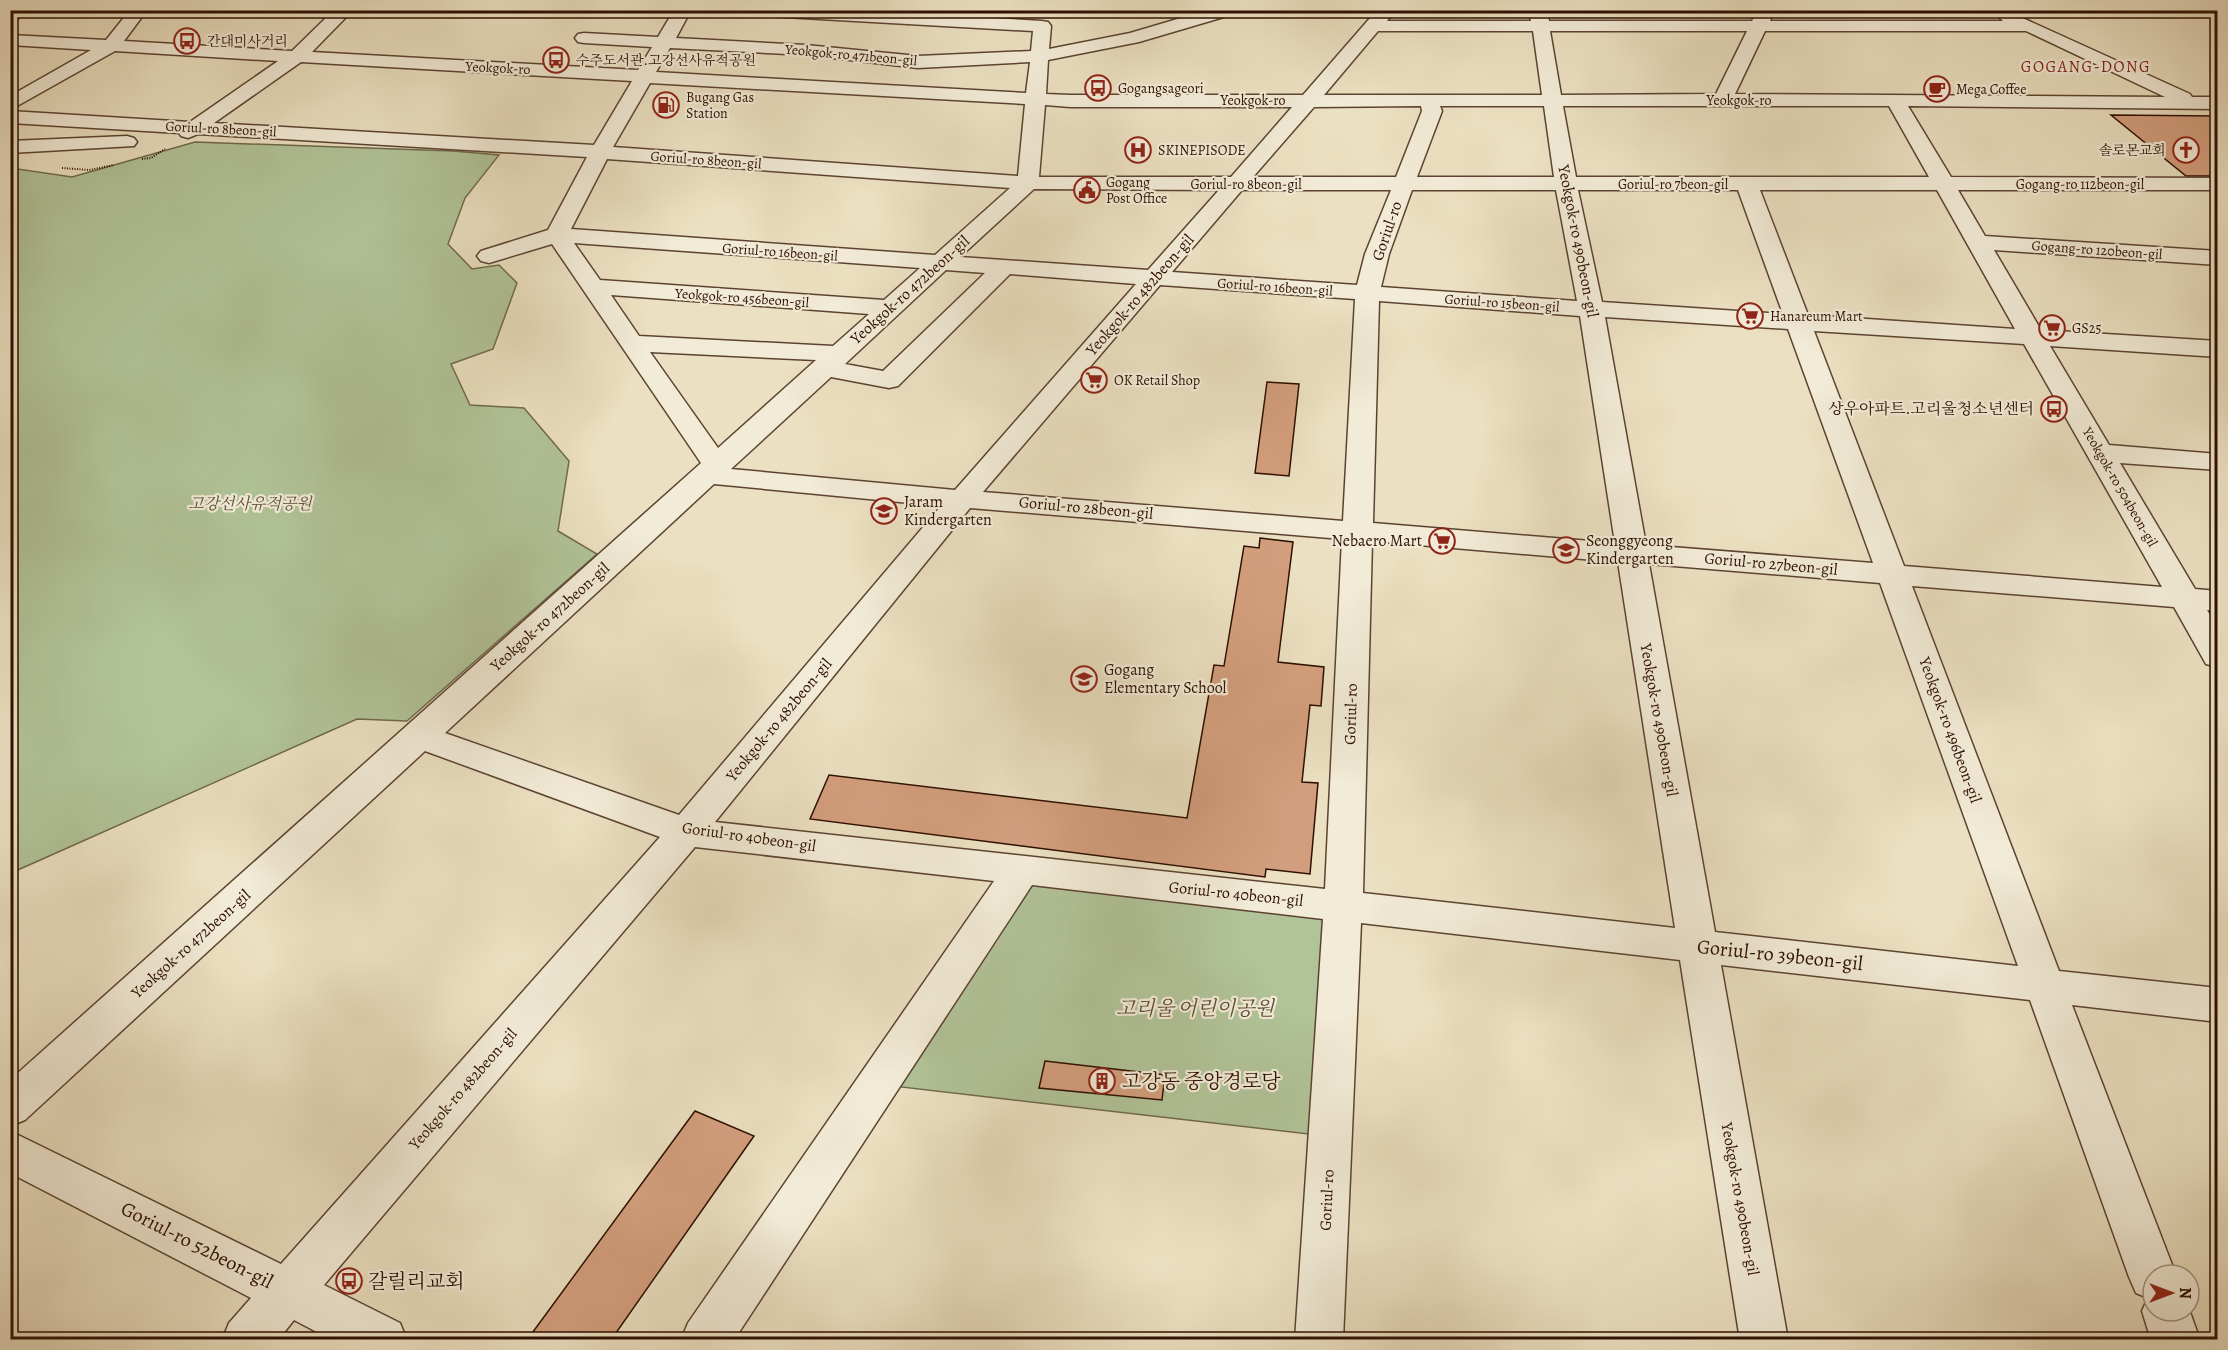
<svg xmlns="http://www.w3.org/2000/svg" width="2228" height="1350" font-family="Alegreya,'Noto Serif KR',serif">
<style>
.green{fill:#b1c398;stroke:#6f694c;stroke-width:1.5}
.building{fill:#d39e7d;stroke:#2d0f01;stroke-width:1.5}
.lines{fill:none;stroke-linecap:round;stroke-linejoin:round}
.minor-casing{stroke:#5c4331;stroke-width:3}
.path{stroke:#2d0f01;stroke-width:2;stroke-dasharray:1 1.5;stroke-linecap:butt}
.minor{fill:#f2ebd7;fill-rule:evenodd}
.labels{text-anchor:middle;dominant-baseline:central;stroke-width:4.5;stroke-linejoin:round;paint-order:stroke}
.far-poi-label{font-size:14px;fill:#2d0f01;stroke:#f2ebd7;text-anchor:start}
.far-street-label{font-size:14px;fill:#2d0f01;stroke:#f2ebd7}
.far-quarter-label{font-size:16px;letter-spacing:1.5px;fill:#7a1f14;stroke:#f2ebd7}
.street-label{font-size:16px;fill:#2d0f01;stroke:#f2ebd7}
.poi-label{font-size:16px;fill:#2d0f01;stroke:#f2ebd7;text-anchor:start}
.park-label{font-size:16px;font-style:italic;fill:#5b4e36;stroke:#f2ebd7}
.near-street-label{font-size:20px;fill:#2d0f01;stroke:#f2ebd7}
.near-park-label{font-size:20px;font-style:italic;fill:#5b4e36;stroke:#f2ebd7}
.near-poi-label{font-size:20px;fill:#2d0f01;stroke:#f2ebd7;text-anchor:start}
</style>
<rect width="100%" height="100%" fill="#ebe0c1"/>
<filter id="stains"><feTurbulence type="fractalNoise" baseFrequency=".00333" numOctaves="4"/><feColorMatrix values="0 0 0 0 .2 0 0 0 0 .09 0 0 0 0 .02 0 0 0 .5 -.17"/></filter>
<radialGradient id="worn" r=".72"><stop offset=".6" stop-color="#630" stop-opacity="0"/><stop offset="1" stop-color="#630" stop-opacity=".3"/></radialGradient>
<path class="green" d="M195,142L453,151L499,155L465,198L448,244L472,269L499,265L517,283L493,349L451,364L470,405L524,408L569,461L558,531L597,554L407,721L357,719L11,873V168L72,177Z
M1026,876L1333,911L1317,1135L884,1085Z"/>
<path class="building" d="M2111,115L2217,116V176H2186Z
M1267,382L1299,384L1289,476L1255,473Z
M1260,538L1293,542L1278,662L1324,667L1321,706L1310,705L1302,782L1318,783L1310,874L1266,869L1265,877L810,819L829,775L1187,818L1214,665L1224,666L1244,546L1259,548Z
M1045,1061L1165,1075L1162,1100L1039,1088Z
M695,1111L754,1136L611,1340H527Z"/>
<g class="lines">
<g class="minor-casing">
<path id="minor" d="M10,10H25L16,21L10,22Z
M130,10H147L124,41L292,51L334,10H353L312,52L638,70L652,47L584,43L578,42L575,38L578,34L584,33L658,37L674,10H691L676,38L806,45L918,56L1031,51L1033,31L748,15L740,10H853L1042,21L1048,22L1051,26L1049,49L1130,33L1208,10H1236L1234,14L1139,42L1048,60L1046,94L1070,95H1303L1377,10H1395L1387,21H1531L1529,10H1547L1549,21H1752L1757,10H1774L1770,21H2003L1998,16L2001,12L2007,11L2190,94L2192,97H2218V109L1908,106L1951,177L2218,178V190H1958L1985,236L2218,251V265L1994,250L2041,330L2218,341V357L2050,346L2109,445L2218,454V470L2120,463L2195,589L2218,591V611L2207,610L2218,628V667L2206,664L2174,607L1912,586L2059,971L2218,988V1022L2072,1005L2176,1275H2153V1311H2189V1309L2200,1340H2151L2142,1311L2148,1298L2136,1293L2129,1277L2030,1000L1721,965L1788,1340H1740L1680,960L1361,923L1343,1340H1295L1323,919L1032,885L734,1340H681L688,1323L994,881L695,847L324,1285L400,1323L407,1340H332L294,1320L278,1340H222L229,1323L251,1298L10,1173V1131L281,1264L660,837L425,751L25,1120L10,1126V1080L701,463L552,244L489,263L481,261L477,256L481,251L548,230L587,157L198,134L188,138L181,136L179,133L10,123V111L190,122L278,61L115,51L10,110V96L91,50L10,45V35L106,40ZM1378,31H1533L1542,95H1324ZM1550,31H1747L1716,94L1561,95ZM1765,31H2026L2165,97L1735,94ZM670,48L806,55L918,68L1030,62L1026,93L656,72ZM301,62L632,81L594,145L214,123ZM650,83L1025,104L1018,176L613,147ZM1045,105L1070,107H1292L1231,177H1039ZM1421,106L1422,111L1396,177H1253L1314,107ZM1440,106H1544L1554,177H1417L1442,111ZM1563,106H1889L1929,177H1576ZM607,159L1010,188L935,255L571,229ZM1034,189L1219,190L1148,270L960,257ZM1242,190H1391L1365,254L1357,285L1172,272ZM1412,190H1556L1577,301L1381,287L1389,254ZM1578,190H1738L1783,314L1602,302ZM1760,190H1937L2015,329L1808,315ZM574,243L920,268L884,300L600,280ZM946,270L985,273L883,371L845,364ZM1010,274L1136,284L955,490L731,469L831,377L889,388L898,386ZM1160,285L1355,299L1343,521L983,492ZM611,295L869,314L833,346L639,336ZM1379,301L1580,316L1615,543L1373,523ZM1605,317L1788,329L1873,563L1646,545ZM1814,331L2024,344L2162,587L1904,566ZM650,352L816,360L718,448ZM714,484L941,506L679,815L445,733ZM970,508L1342,539L1325,889L715,822ZM1372,541L1618,562L1675,928L1363,893ZM1649,564L1880,583L2018,966L1715,932Z
M127,136L134,138L137,142L134,146L10,153V141Z"/>
</g>
<path class="path" d="M142,159L151,158L165,149
M62,168L89,170L114,165"/>
<use href="#minor" class="minor"/>
</g>
<defs>
<g id="bus-ring" transform="scale(1.35)"><circle r="9.5" fill="#f2ebd7" stroke="#8f2418" stroke-width="1.5"/><path d="M-5-6H5V4H4V6H2V4H-2V6H-4V4H-5ZM-3.5-4V0h7V-4ZM-3.5 1.2v1.5H-2V1.2ZM2 1.2v1.5H3.5V1.2Z" fill="#8f2418"/></g>
<g id="cafe-ring" transform="scale(1.35)"><circle r="9.5" fill="#f2ebd7" stroke="#8f2418" stroke-width="1.5"/><path d="M-5.5-4.5H6V0H3Q3 3.5 0 3.5H-2.5Q-5.5 3.5-5.5 0ZM3-3.2v2h1.7v-2ZM-6 4.5H4V6H-6Z" fill="#8f2418"/></g>
<g id="fuel-ring" transform="scale(1.35)"><circle r="9.5" fill="#f2ebd7" stroke="#8f2418" stroke-width="1.5"/><path d="M-5.5-6h7V0h2V4h1.3V-2.5L3-4.5l.8-.8L6-3V5H2.5V1h-1V6h-7ZM-4.2-4.7v3.2H.2V-4.7Z" fill="#8f2418"/></g>
<g id="hospital-ring" transform="scale(1.35)"><circle r="9.5" fill="#f2ebd7" stroke="#8f2418" stroke-width="1.5"/><path d="M-5-5h3v3.5h4V-5h3V5h-3V1.5h-4V5h-3Z" fill="#8f2418"/></g>
<g id="church-ring" transform="scale(1.35)"><circle r="9.5" fill="#f2ebd7" stroke="#8f2418" stroke-width="1.5"/><path d="M-1.2-6h2.4v3.5h3.3v2.4h-3.3V6h-2.4V-.1h-3.3v-2.4h3.3Z" fill="#8f2418"/></g>
<g id="civic-ring" transform="scale(1.35)"><circle r="9.5" fill="#f2ebd7" stroke="#8f2418" stroke-width="1.5"/><path d="M-.6-6.5H3V-4.5H.6V-3L4-1V1h2V6H-6V1h2V-1L-.6-3ZM-1.2 2.5V6h2.4V2.5Z" fill="#8f2418"/></g>
<g id="supermarket-ring" transform="scale(1.35)"><circle r="9.5" fill="#f2ebd7" stroke="#8f2418" stroke-width="1.5"/><path d="M-6-5.5h2.5l.6 2H6L4.5 2H-2.5L-4.4-4H-6ZM-1.5 3.2a1.3 1.3 0 1 0 .1 0ZM3 3.2a1.3 1.3 0 1 0 .1 0Z" fill="#8f2418"/></g>
<g id="school-ring" transform="scale(1.35)"><circle r="9.5" fill="#f2ebd7" stroke="#8f2418" stroke-width="1.5"/><path d="M0-5L7-2L0 1L-7-2ZM-4 1L0 2.5L4 1V4Q0 6-4 4Z" fill="#8f2418"/></g>
<g id="building-ring" transform="scale(1.35)"><circle r="9.5" fill="#f2ebd7" stroke="#8f2418" stroke-width="1.5"/><path d="M-4-6H4V6H1V3H-1V6H-4ZM-2.5-4.3h1.7v1.8h-1.7ZM.8-4.3h1.7v1.8H.8ZM-2.5-1h1.7V.8h-1.7ZM.8-1h1.7V.8H.8Z" fill="#8f2418"/></g>
</defs>
<g fill-rule="evenodd">
<use href="#bus-ring" x="187" y="41"/>
<use href="#bus-ring" x="556" y="60"/>
<use href="#bus-ring" x="1098" y="88"/>
<use href="#cafe-ring" x="1937" y="89"/>
<use href="#fuel-ring" x="666" y="105"/>
<use href="#hospital-ring" x="1138" y="150"/>
<use href="#church-ring" x="2186" y="150"/>
<use href="#civic-ring" x="1087" y="190"/>
<use href="#supermarket-ring" x="1750" y="316"/>
<use href="#supermarket-ring" x="2052" y="328"/>
<use href="#supermarket-ring" x="1094" y="380"/>
<use href="#bus-ring" x="2054" y="409"/>
<use href="#school-ring" x="884" y="511"/>
<use href="#supermarket-ring" x="1442" y="541"/>
<use href="#school-ring" x="1566" y="550"/>
<use href="#school-ring" x="1084" y="679"/>
<use href="#building-ring" x="1102" y="1081"/>
<use href="#bus-ring" x="349" y="1281"/>
</g>
<g class="labels">
<g class="far-poi-label">
<text x="207" y="41">간대미사거리</text>
<text x="576" y="60">수주도서관.고강선사유적공원</text>
<text x="1118" y="88">Gogangsageori</text>
<text x="1956" y="89">Mega Coffee</text>
<text x="686" y="97">Bugang Gas<tspan x="686" dy="16">Station</tspan></text>
<text x="1158" y="150">SKINEPISODE</text>
<text x="2166" y="150" text-anchor="end">솔로몬교회</text>
<text x="1106" y="182">Gogang<tspan x="1106" dy="16">Post Office</tspan></text>
<text x="1770" y="316">Hanareum Mart</text>
<text x="2072" y="328">GS25</text>
<text x="1114" y="380">OK Retail Shop</text>
</g>
<g class="far-street-label">
<text transform="translate(851 55) rotate(5)">Yeokgok-ro 471beon-gil</text>
<text transform="translate(498 68) rotate(3)">Yeokgok-ro</text>
<text x="1253" y="100">Yeokgok-ro</text>
<text x="1739" y="100">Yeokgok-ro</text>
<text transform="translate(221 129) rotate(3)">Goriul-ro 8beon-gil</text>
<text transform="translate(706 160) rotate(4)">Goriul-ro 8beon-gil</text>
<text x="1246" y="184">Goriul-ro 8beon-gil</text>
<text x="1673" y="184">Goriul-ro 7beon-gil</text>
<text x="2080" y="184">Gogang-ro 112beon-gil</text>
<text transform="translate(2097 250) rotate(4)">Gogang-ro 120beon-gil</text>
<text transform="translate(780 252) rotate(4)">Goriul-ro 16beon-gil</text>
<text transform="translate(1275 287) rotate(4)">Goriul-ro 16beon-gil</text>
<text transform="translate(742 298) rotate(4)">Yeokgok-ro 456beon-gil</text>
<text transform="translate(1502 303) rotate(4)">Goriul-ro 15beon-gil</text>
<text transform="translate(2120 487) rotate(60)">Yeokgok-ro 504beon-gil</text>
</g>
<g class="far-quarter-label">
<text x="2086" y="67">GOGANG-DONG</text>
</g>
<g class="street-label">
<text transform="translate(1387 231) rotate(-71)">Goriul-ro</text>
<text transform="translate(1578 241) rotate(79)">Yeokgok-ro 490beon-gil</text>
<text transform="translate(910 290) rotate(-42)">Yeokgok-ro 472beon-gil</text>
<text transform="translate(1140 295) rotate(-49)">Yeokgok-ro 482beon-gil</text>
<text transform="translate(1086 508) rotate(5)">Goriul-ro 28beon-gil</text>
<text transform="translate(1771 564) rotate(5)">Goriul-ro 27beon-gil</text>
<text transform="translate(550 617) rotate(-42)">Yeokgok-ro 472beon-gil</text>
<text transform="translate(1351 714) rotate(-88)">Goriul-ro</text>
<text transform="translate(779 720) rotate(-50)">Yeokgok-ro 482beon-gil</text>
<text transform="translate(1659 720) rotate(80)">Yeokgok-ro 490beon-gil</text>
<text transform="translate(1950 730) rotate(70)">Yeokgok-ro 496beon-gil</text>
<text transform="translate(749 837) rotate(8)">Goriul-ro 40beon-gil</text>
<text transform="translate(1236 894) rotate(6)">Goriul-ro 40beon-gil</text>
<text transform="translate(191 944) rotate(-42)">Yeokgok-ro 472beon-gil</text>
<text transform="translate(463 1089) rotate(-49)">Yeokgok-ro 482beon-gil</text>
<text transform="translate(1740 1199) rotate(80)">Yeokgok-ro 490beon-gil</text>
<text transform="translate(1327 1200) rotate(-87)">Goriul-ro</text>
</g>
<g class="poi-label">
<text x="2034" y="409" text-anchor="end">상우아파트.고리울청소년센터</text>
<text x="904" y="502">Jaram<tspan x="904" dy="18">Kindergarten</tspan></text>
<text x="1422" y="541" text-anchor="end">Nebaero Mart</text>
<text x="1586" y="541">Seonggyeong<tspan x="1586" dy="18">Kindergarten</tspan></text>
<text x="1104" y="670">Gogang<tspan x="1104" dy="18">Elementary School</tspan></text>
</g>
<g class="park-label">
<text x="250" y="504">고강선사유적공원</text>
</g>
<g class="near-street-label">
<text transform="translate(1780 955) rotate(6)">Goriul-ro 39beon-gil</text>
<text transform="translate(197 1245) rotate(27)">Goriul-ro 52beon-gil</text>
</g>
<g class="near-park-label">
<text x="1195" y="1008">고리울 어린이공원</text>
</g>
<g class="near-poi-label">
<text x="1122" y="1081">고강동 중앙경로당</text>
<text x="368" y="1281">갈릴리교회</text>
</g>
</g>
<rect width="2228" height="1350" fill="none" stroke="#ebe0c1" stroke-width="36"/>
<rect x="12" y="12" width="2204" height="1326" fill="none" stroke="#2d0f01" stroke-width="3"/>
<rect x="18" y="18" width="2192" height="1314" fill="none" stroke="#2d0f01" stroke-width="1.5"/>
<g transform="translate(2171 1293) rotate(90)"><circle r="28" fill="#f2ebd7" stroke="#a39381" stroke-width="1.5"/>
<path d="M0-4.5L10 22L0 15L-10 22Z" fill="#8f2418"/>
<text y="-9" font-size="16" font-weight="bold" text-anchor="middle" fill="#2d0f01">N</text>
</g>
<rect width="100%" height="100%" filter="url(#stains)"/>
<rect width="100%" height="100%" fill="url(#worn)"/>
</svg>
